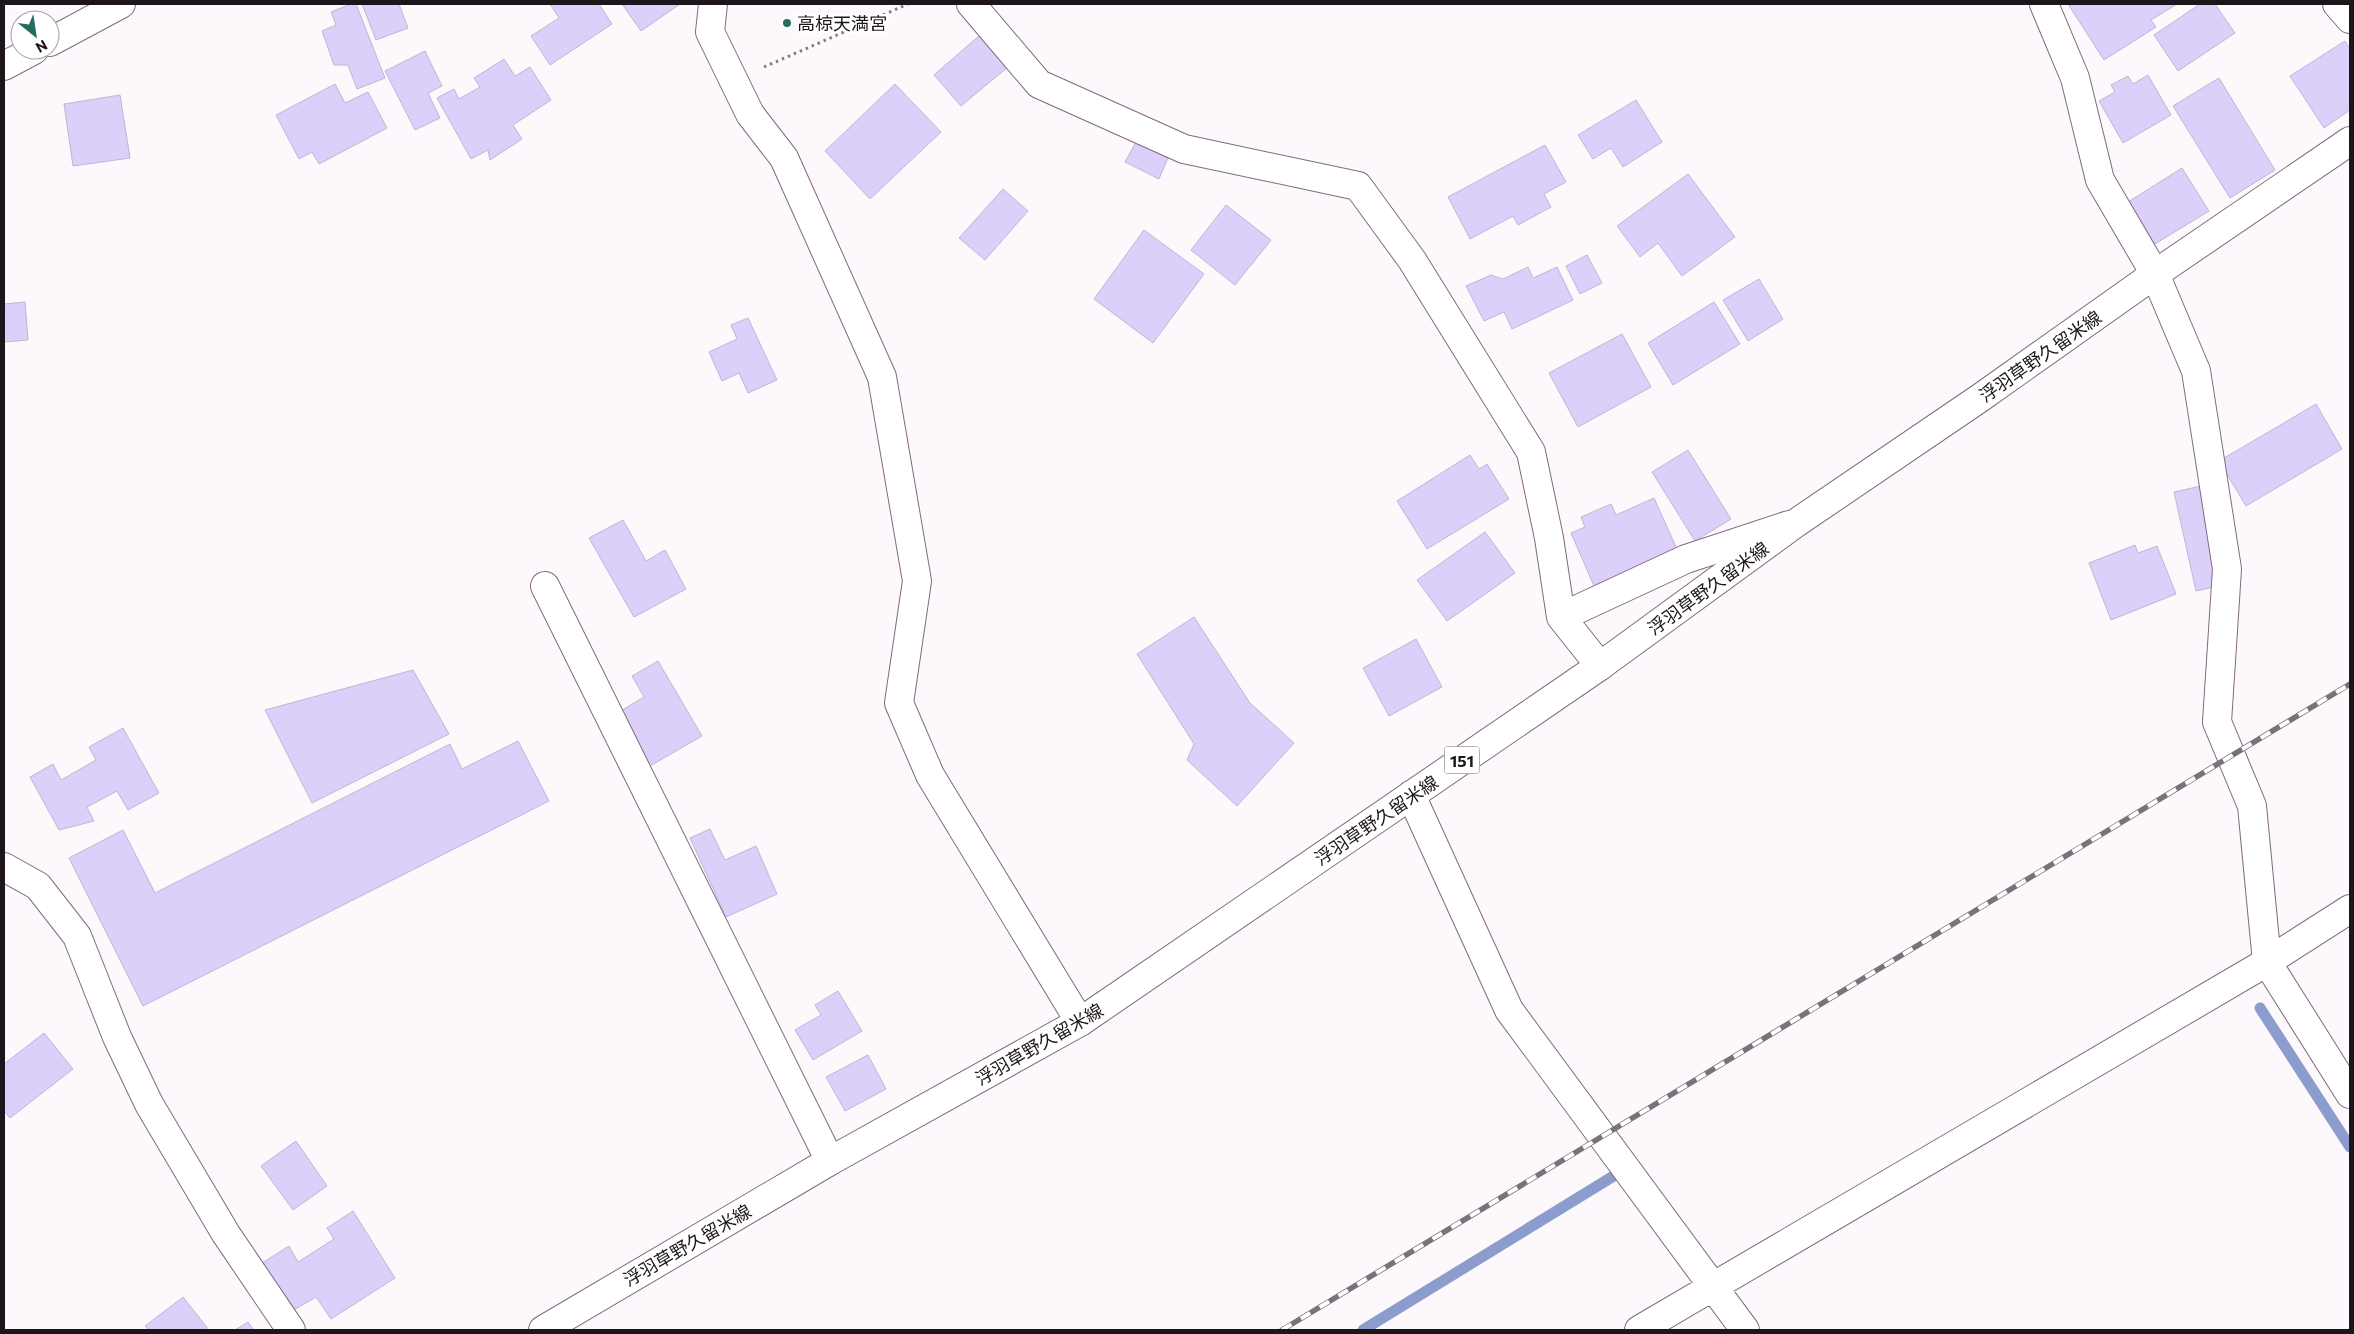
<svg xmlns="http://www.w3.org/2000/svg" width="2354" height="1334" font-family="Commissioner,'Noto Sans JP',sans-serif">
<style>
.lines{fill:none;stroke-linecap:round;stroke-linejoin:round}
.stream{stroke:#8b9ccd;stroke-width:11}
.building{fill:#dccffa;stroke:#bfb6d2}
.street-casing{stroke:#806a7e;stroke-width:30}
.primary-casing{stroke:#806a7e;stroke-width:30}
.path{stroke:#847e83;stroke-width:3;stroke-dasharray:2.5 4;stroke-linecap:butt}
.street{stroke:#fff;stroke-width:28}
.primary{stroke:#fff;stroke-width:28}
.rail-casing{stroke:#797278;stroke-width:5.5}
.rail{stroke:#fff;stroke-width:4;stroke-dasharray:11;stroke-linecap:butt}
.poi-dot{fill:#266c61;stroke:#fff;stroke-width:2}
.labels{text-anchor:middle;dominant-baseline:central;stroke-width:5;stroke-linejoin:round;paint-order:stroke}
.shield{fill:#fff;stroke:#615b60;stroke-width:1}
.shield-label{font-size:16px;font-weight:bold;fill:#1d151c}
.poi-label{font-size:18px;fill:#1d151c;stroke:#fff;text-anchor:start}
.street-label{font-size:18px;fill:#1d151c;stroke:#fff}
</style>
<rect width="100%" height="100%" fill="#fdf8fc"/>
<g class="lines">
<path class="stream" d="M2260,1008L2350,1147
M1363,1330L1625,1169"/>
</g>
<path class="building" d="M351,4H356L385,78L357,89L348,65H334L322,31L336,25L331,12Z
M362,4H399L408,28L376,40Z
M550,4H599L612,24L550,65L531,36L559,18Z
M622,4H680L641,31Z
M2068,4H2177L2151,20L2156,27L2104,60Z
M2200,4H2215L2235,33L2178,71L2154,35Z
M980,35L1008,67L961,106L934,75Z
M2345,41L2350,49V110L2324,128L2290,76Z
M425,51L442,86L428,93L440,118L415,130L385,71Z
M504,59L515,76L530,67L551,100L513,125L522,139L490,160L488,150L471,159L437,98L454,89L459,99L480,87L474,78Z
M2148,75L2171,115L2123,143L2099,101L2115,92L2111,85L2128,76L2133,84Z
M2219,78L2275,170L2230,198L2173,106Z
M335,84L345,103L368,92L387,128L319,164L312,152L299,159L276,115Z
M895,84L941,132L870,199L825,151Z
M120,95L130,158L73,166L64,104Z
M1636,100L1662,142L1623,167L1611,148L1593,159L1578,135Z
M1136,142L1168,158L1159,179L1125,162Z
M1545,145L1566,182L1544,194L1551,207L1518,225L1513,216L1470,239L1448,197Z
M2182,168L2209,211L2155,244L2128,202Z
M1688,174L1735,237L1682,276L1658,243L1640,257L1617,226Z
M1003,189L1028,211L985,260L959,238Z
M1226,205L1271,240L1235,285L1191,250Z
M1144,230L1204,274L1153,343L1094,299Z
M1587,255L1602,283L1580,294L1566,266Z
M1528,267L1533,278L1557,267L1573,300L1512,329L1504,312L1484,321L1466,286L1491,275L1503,279Z
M1759,279L1783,319L1748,341L1723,300Z
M25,302L28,340L4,342V304Z
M1714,302L1740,344L1673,385L1648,343Z
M748,318L777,380L748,393L739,373L722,381L709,352L737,339L731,325Z
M1622,334L1651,387L1578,427L1549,373Z
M2316,404L2342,449L2246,506L2219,461Z
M1688,450L1731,519L1695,541L1652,472Z
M1470,455L1479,469L1487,464L1509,499L1427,549L1397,501Z
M2201,486L2223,585L2196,591L2174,492Z
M1654,498L1677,549L1594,586L1571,533L1585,527L1581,517L1611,504L1616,515Z
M623,520L646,561L665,550L686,589L634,617L589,538Z
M1485,532L1515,573L1447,621L1417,580Z
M2135,545L2138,553L2157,546L2176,594L2111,620L2089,563Z
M1194,617L1250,703L1294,743L1237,806L1187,760L1194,744L1137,654Z
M1416,639L1442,687L1389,716L1363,668Z
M658,661L702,736L650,766L619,712L644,697L632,676Z
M413,670L449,734L312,803L265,710Z
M123,728L159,793L128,810L117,791L87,807L94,821L59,830L30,777L53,764L61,780L96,760L89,747Z
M518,741L549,801L143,1006L69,858L123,830L155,893L450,744L462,769Z
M710,829L725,860L756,846L777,894L726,917L690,838Z
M838,991L862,1031L813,1060L795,1030L821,1015L815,1005Z
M44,1033L73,1069L10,1118L4,1111V1064Z
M868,1055L886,1089L845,1111L826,1077Z
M296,1141L327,1186L293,1210L261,1166Z
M353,1211L395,1278L331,1319L316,1297L292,1311L262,1263L289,1246L298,1262L334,1239L327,1228Z
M183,1297L209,1330H149L145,1326Z
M248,1322L254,1330H235Z"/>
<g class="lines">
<g class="street-casing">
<path id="street" d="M713,4L710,32L750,114L784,158L882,377L917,581L899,703L930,775L1080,1022
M971,4L1039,84L1184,149L1358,186L1412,260L1531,452L1549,538L1561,617L1600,666
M2044,4L2075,78L2100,180L2155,274L2196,371L2227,569L2217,722L2252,806L2267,962L2350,1094
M2337,4L2350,19
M50,42L121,4
M4,66L34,50
M545,586L830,1161
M1561,617L1686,559L1789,525
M1411,795L1509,1010L1745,1330
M4,867L38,886L77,936L117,1037L149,1104L226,1234L291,1330
M1639,1330L2267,962L2350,909"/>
</g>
<g class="primary-casing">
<path id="primary" d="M543,1330L830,1161L1080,1022L1600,666L1796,523L1980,398L2155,274L2350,141"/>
</g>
<path class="path" d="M764,67L908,4"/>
<use href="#street" class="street"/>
<use href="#primary" class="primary"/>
<g class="rail-casing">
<path id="rail" d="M1282,1330L2350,684"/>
</g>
<use href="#rail" class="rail"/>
</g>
<circle class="poi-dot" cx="787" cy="23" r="5"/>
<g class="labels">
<rect class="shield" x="1444.5" y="746.5" width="35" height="27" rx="4"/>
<g class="shield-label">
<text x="1462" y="760">151</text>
</g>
<g class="poi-label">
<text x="797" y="23">高椋天満宮</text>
</g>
<g class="street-label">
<text transform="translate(2040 356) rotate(-35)">浮羽草野久留米線</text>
<text transform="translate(1708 588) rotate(-36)">浮羽草野久留米線</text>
<text transform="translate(1376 820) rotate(-34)">浮羽草野久留米線</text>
<text transform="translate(1039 1044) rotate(-30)">浮羽草野久留米線</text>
<text transform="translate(687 1245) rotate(-30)">浮羽草野久留米線</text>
</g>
</g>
<rect width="2354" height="1334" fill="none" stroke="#1d151c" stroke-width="10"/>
<g transform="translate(35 35) rotate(150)"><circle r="24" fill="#ffffff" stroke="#a5a1a4"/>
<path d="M0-4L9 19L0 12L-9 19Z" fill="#266c61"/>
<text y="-8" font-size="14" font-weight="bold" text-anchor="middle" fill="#1d151c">N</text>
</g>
</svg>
